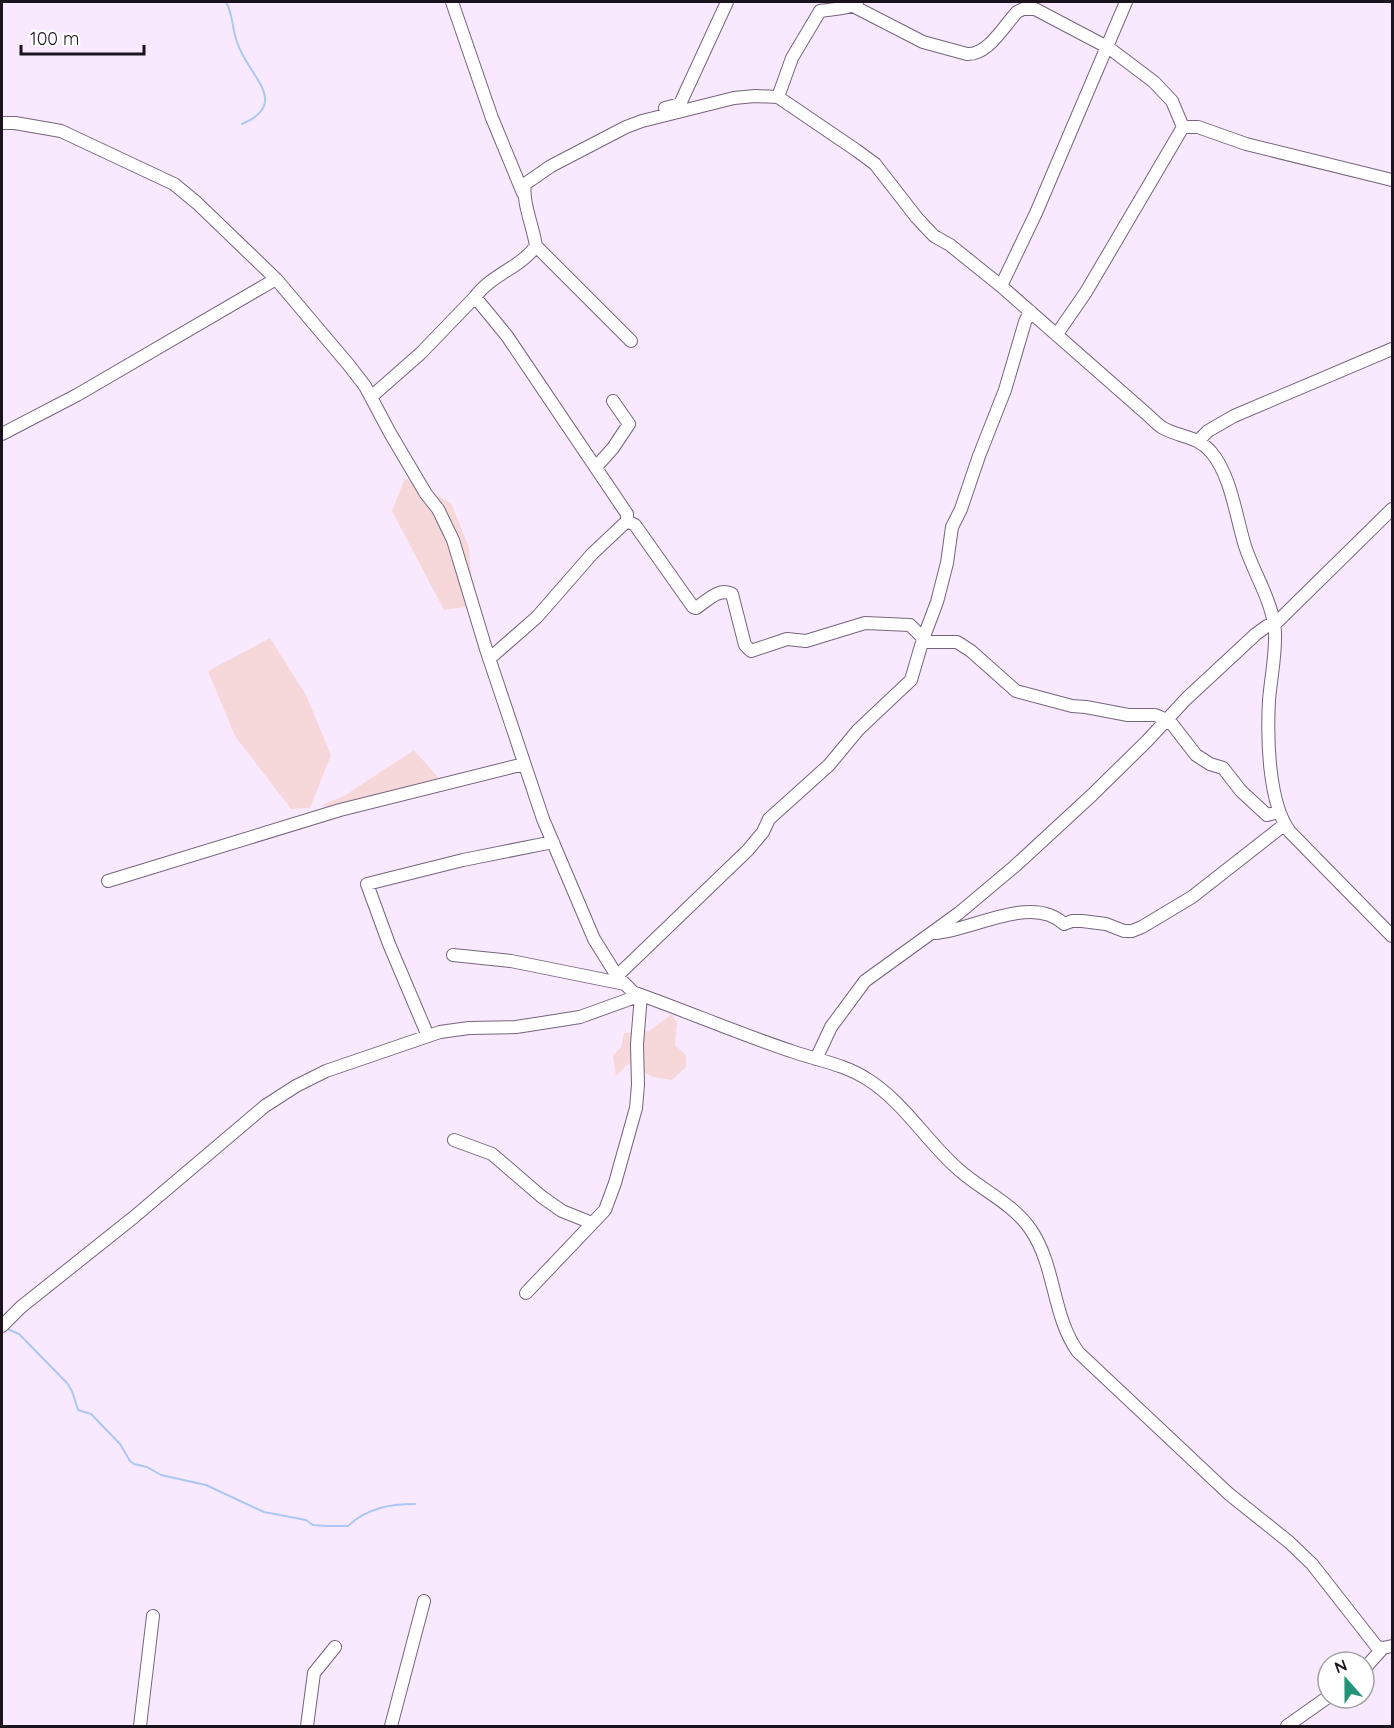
<svg xmlns="http://www.w3.org/2000/svg" width="1394" height="1728" font-family="Quicksand,sans-serif">
<style>
.green{fill:#f7d8da}
.lines{fill:none;stroke-linecap:round;stroke-linejoin:round}
.stream{stroke:#abc8f4;stroke-width:2}
.minor-casing{stroke:#75657c;stroke-width:14}
.minor{stroke:#fff;stroke-width:12}
</style>
<rect width="100%" height="100%" fill="#f8e9ff"/>
<path class="green" d="M405,478L451,503L469,547L474,606L444,610L392,511Z
M270,638L306,695L331,755L310,808L291,809L235,736L208,671Z
M414,750L444,784L331,813L322,805L344,796Z
M672,1014L677,1023L675,1045L686,1055V1067L672,1080L653,1077L628,1064L616,1076L613,1056L621,1047L624,1033L649,1031Z"/>
<g class="lines">
<path class="stream" d="M226,2C233,14 232,28 237,42C247,75 292,103 242,124
M5,1328L19,1334L67,1383L72,1391L78,1410L91,1414L120,1444L130,1461L134,1464L147,1467L161,1475L206,1485L264,1512L306,1520L313,1525L326,1526H348C367,1508 390,1504 415,1504"/>
<g class="minor-casing">
<path id="minor" d="M452,2L492,118L523,193
M853,6L923,42L967,54C988,55 1003,27 1017,12L1023,9H1035L1109,48L1154,82L1172,101L1183,127
M778,97L792,58L820,11C831,9 850,9 857,2
M665,108L680,104L727,2
M2,123H15L61,131L174,184L197,203L276,279L348,364L365,386L390,433L426,494L438,509L453,540L486,649L543,819L594,939L617,976L633,992L641,995C691,1013 740,1034 791,1051C816,1060 844,1064 867,1079C904,1102 926,1141 958,1169C981,1190 1013,1203 1031,1230C1056,1267 1052,1316 1078,1352L1229,1494L1289,1542L1312,1564L1377,1647L1383,1648L1392,1646
M536,246L631,341
M1001,286L1036,213L1126,2
M475,297L507,336L627,514V521L592,554L537,617L489,659
M1057,334L1086,292L1183,127H1198L1246,144L1392,180
M371,397L421,353L475,297C492,274 520,268 536,246C533,226 522,202 525,184L551,166L626,127L642,121L734,98L755,96L778,97L856,150L875,164L917,218L934,236L950,245L1001,286L1149,416C1153,420 1158,425 1163,428C1179,437 1198,436 1211,452C1231,475 1236,517 1245,546C1254,574 1273,602 1275,632C1276,654 1271,677 1269,700C1267,737 1268,803 1290,832L1392,936
M2,434L77,395L276,279
M1198,441L1208,431L1234,416L1392,349
M596,467L613,448L629,424L613,401
M627,521L635,525L693,607L696,608C707,601 719,587 732,594L745,645L751,651L787,639L806,641L865,623L910,625L927,642H957L971,651L1016,691L1072,706L1086,707L1128,715H1155L1160,717L1172,724L1196,755L1210,764L1223,768L1241,791L1267,815L1278,812
M108,881L340,810L524,764
M935,933C972,931 1032,893 1064,924L1072,921H1082L1106,924L1124,931H1132L1142,927L1192,897L1284,825
M453,955L511,961L625,984
M617,976L748,850L763,832L769,819L829,765L858,730L911,680L923,639L937,602L947,563L952,527L961,509L979,456L1005,390L1025,322L1030,311
M428,1036L389,944L367,884L463,860L553,842
M816,1059L831,1027L865,981L959,913L1015,866L1092,795L1147,741L1186,699L1256,634L1267,626L1274,625L1392,509
M454,1140L492,1154L542,1197L562,1211L592,1223
M2,1326L21,1307L134,1217L265,1106L296,1086L326,1071L440,1032L469,1028L516,1027L580,1017L641,995L637,1044L638,1085L636,1108L615,1183L605,1210L526,1293
M1364,1669L1383,1648
M140,1726L153,1616
M307,1726L314,1673L335,1647
M391,1726L424,1601
M1287,1726L1328,1697"/>
</g>
<use href="#minor" class="minor"/>
</g>
<rect width="1394" height="1728" fill="none" stroke="#1b141e" stroke-width="6"/>
<g transform="translate(1346 1680) rotate(339)"><circle r="28" fill="#ffffff" stroke="#a4a1a5" stroke-width="1.5"/>
<path d="M0-4.5L10 22L0 15L-10 22Z" fill="#229376"/>
<text y="-9" font-size="16" font-weight="bold" text-anchor="middle" fill="#1b141e">N</text>
</g>
<path d="M21 45v9h123v-9" fill="none" stroke="#1b141e" stroke-width="3"/>
<text x="30" y="45" font-size="18" fill="#1b141e" stroke="#ffffff" stroke-width="4.5" paint-order="stroke">100 m</text>
</svg>
